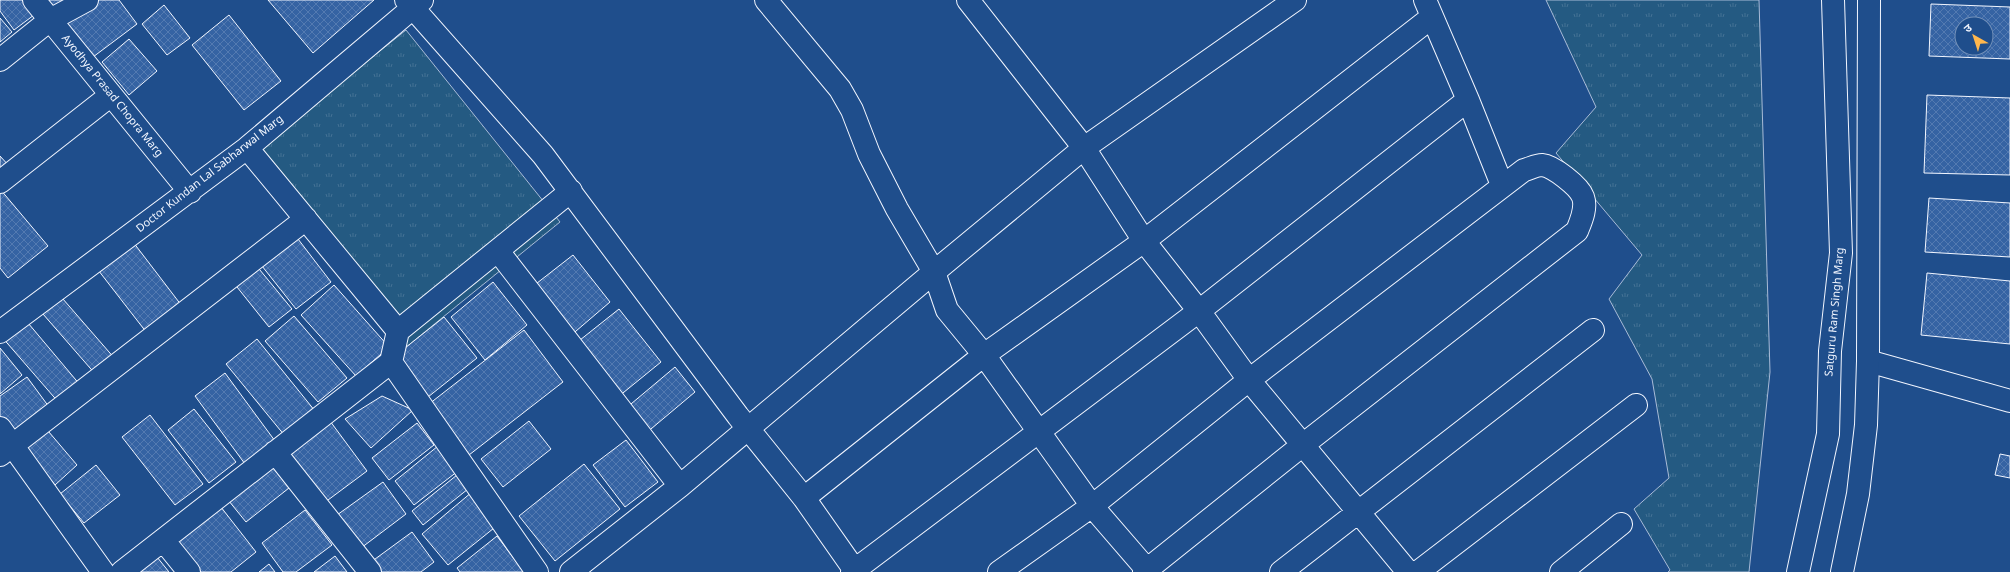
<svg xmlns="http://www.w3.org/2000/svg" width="2010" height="572" font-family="Georgia,'Noto Sans Devanagari',serif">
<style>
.park{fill:url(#park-tufts);stroke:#a8bbd7}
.building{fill:url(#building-cross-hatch);stroke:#f2f6ff;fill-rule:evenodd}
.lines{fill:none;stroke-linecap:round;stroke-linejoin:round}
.minor-casing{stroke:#f2f6ff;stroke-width:24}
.major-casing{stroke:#f2f6ff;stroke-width:24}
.minor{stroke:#1f4e8c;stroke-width:22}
.major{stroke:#1f4e8c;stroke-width:22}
.labels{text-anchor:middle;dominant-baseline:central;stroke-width:3;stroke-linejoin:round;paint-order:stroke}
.street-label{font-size:11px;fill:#f2f6ff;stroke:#1f4e8c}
</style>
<defs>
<pattern id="park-tufts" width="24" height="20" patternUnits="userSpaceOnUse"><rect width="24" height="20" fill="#245a82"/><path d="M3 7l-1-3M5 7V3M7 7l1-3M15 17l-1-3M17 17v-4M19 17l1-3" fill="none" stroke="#447295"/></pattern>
<pattern id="building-cross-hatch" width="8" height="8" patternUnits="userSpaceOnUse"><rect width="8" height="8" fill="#3563a3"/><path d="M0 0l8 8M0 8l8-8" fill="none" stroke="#537ab1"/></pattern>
</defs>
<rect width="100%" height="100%" fill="#1f4e8c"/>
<path class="park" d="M1546,0H1759L1770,372L1749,572H1668L1670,570L1634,509L1669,478L1652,379L1609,299L1642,255L1556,153L1596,107Z
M406,30L560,222L405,348L250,155Z"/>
<path class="building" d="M0,0H22L34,15L14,30L0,11Z
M40,0H72L60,10Z
M98,0H119L137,24L93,57L67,23Z
M268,0H374L313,53Z
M1931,4L2010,7V59L1929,56ZM1962,24H1986V48H1962Z
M164,5L190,38L167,55L142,24Z
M229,15L281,81L244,110L192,45Z
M0,18L12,32L0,42Z
M129,39L157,71L129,95L102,62Z
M1927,95L2010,98V175L1924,173Z
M0,156L10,167L0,176Z
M0,189L48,246L8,278L0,268Z
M1929,198L2010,203V257L1925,252Z
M130,238L185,310L150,337L95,266Z
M298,239L331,282L296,309L262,266Z
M573,255L610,302L569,337L532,287Z
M255,264L292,309L269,327L233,282Z
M1927,273L2010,281V344L1921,335Z
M493,282L527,325L485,360L451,317Z
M334,285L389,347L356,376L301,315Z
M56,291L116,360L97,376L36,306Z
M619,309L661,362L618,397L575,344Z
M294,316L347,378L318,402L265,341Z
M23,317L81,386L60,404L1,336Z
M444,317L477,358L428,397L395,356Z
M524,330L563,382L469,455L429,404Z
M257,339L315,411L285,436L226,364Z
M0,348L22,375L0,394Z
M675,367L695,392L645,434L625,409Z
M225,373L275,441L245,464L195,396Z
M27,377L52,411L12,440L0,423V396Z
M382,396L413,410L371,448L345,419Z
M194,409L236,462L209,483L168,430Z
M150,415L203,484L175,505L122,437Z
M330,421L367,471L324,503L287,453Z
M529,421L551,449L503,487L481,459Z
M417,423L434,445L389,480L372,458Z
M43,425L77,465L55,485L21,445Z
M626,440L658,482L625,507L593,465Z
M438,446L458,471L414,505L395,481Z
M2000,454L2010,456V478L1995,475Z
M268,461L289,488L246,522L224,495Z
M584,464L620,509L555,561L519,516Z
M96,465L120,495L84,523L60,494Z
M457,475L468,489L423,525L412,511Z
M383,482L406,514L361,548L337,515Z
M472,492L499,524L448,565L422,534Z
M217,502L256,552L231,572H201L173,536Z
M305,510L332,545L296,572H283L262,543Z
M412,532L434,562L421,572H379L371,562Z
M497,536L524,572H460L457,568Z
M335,556L347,572H314Z
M157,557L169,572H138Z
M269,564L275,572H259Z"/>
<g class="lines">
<g class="minor-casing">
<path id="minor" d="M34,0L190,192
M406,0L543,155L738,416L804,498L856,572
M766,0L840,89L852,110L869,154L897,209L934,272L947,310L984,355L1092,506L1149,572
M968,0L1084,148L1144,241L1199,311L1249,380L1408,572
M1425,0L1468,100L1502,185
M0,60L50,20L87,0
M247,148L398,331
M0,182L111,95
M498,251L680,486
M0,332L247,148L422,0
M1868,361L2010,401
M391,362L537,572
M0,428L103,572
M275,452L370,572
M0,455L306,219
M804,498L984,355L1144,241L1432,17
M164,541L189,572
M122,572L391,362L398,331L571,191
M571,572L680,486L934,272L1084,148L1295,0
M852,572L1199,311L1468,100
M999,572L1092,506L1249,380L1524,170C1529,169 1536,165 1542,165C1553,166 1579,186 1583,197C1587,208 1581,221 1577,231L1304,444L1144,572
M1281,572L1593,330
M1418,572L1636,405
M1561,572L1621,524"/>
</g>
<g class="major-casing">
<path id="major" d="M1798,572L1828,434L1830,351L1841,253L1833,0
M1842,572L1858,494L1866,425L1868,361L1869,0"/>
</g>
<use href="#minor" class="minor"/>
<use href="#major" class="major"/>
</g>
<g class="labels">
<g class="street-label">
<text transform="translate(112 96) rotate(51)">Ayodhya Prasad Chopra Marg</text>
<text transform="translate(210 174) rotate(-38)">Doctor Kundan Lal Sabharwal Marg</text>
<text transform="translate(1835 312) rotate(-85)">Satguru Ram Singh Marg</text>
</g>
</g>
<g transform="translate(1974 36) rotate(321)"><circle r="19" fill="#1f4e8c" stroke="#7391ba"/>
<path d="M0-3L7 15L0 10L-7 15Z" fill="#ffb74d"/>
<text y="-6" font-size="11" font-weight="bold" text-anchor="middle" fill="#f2f6ff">उ</text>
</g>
</svg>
